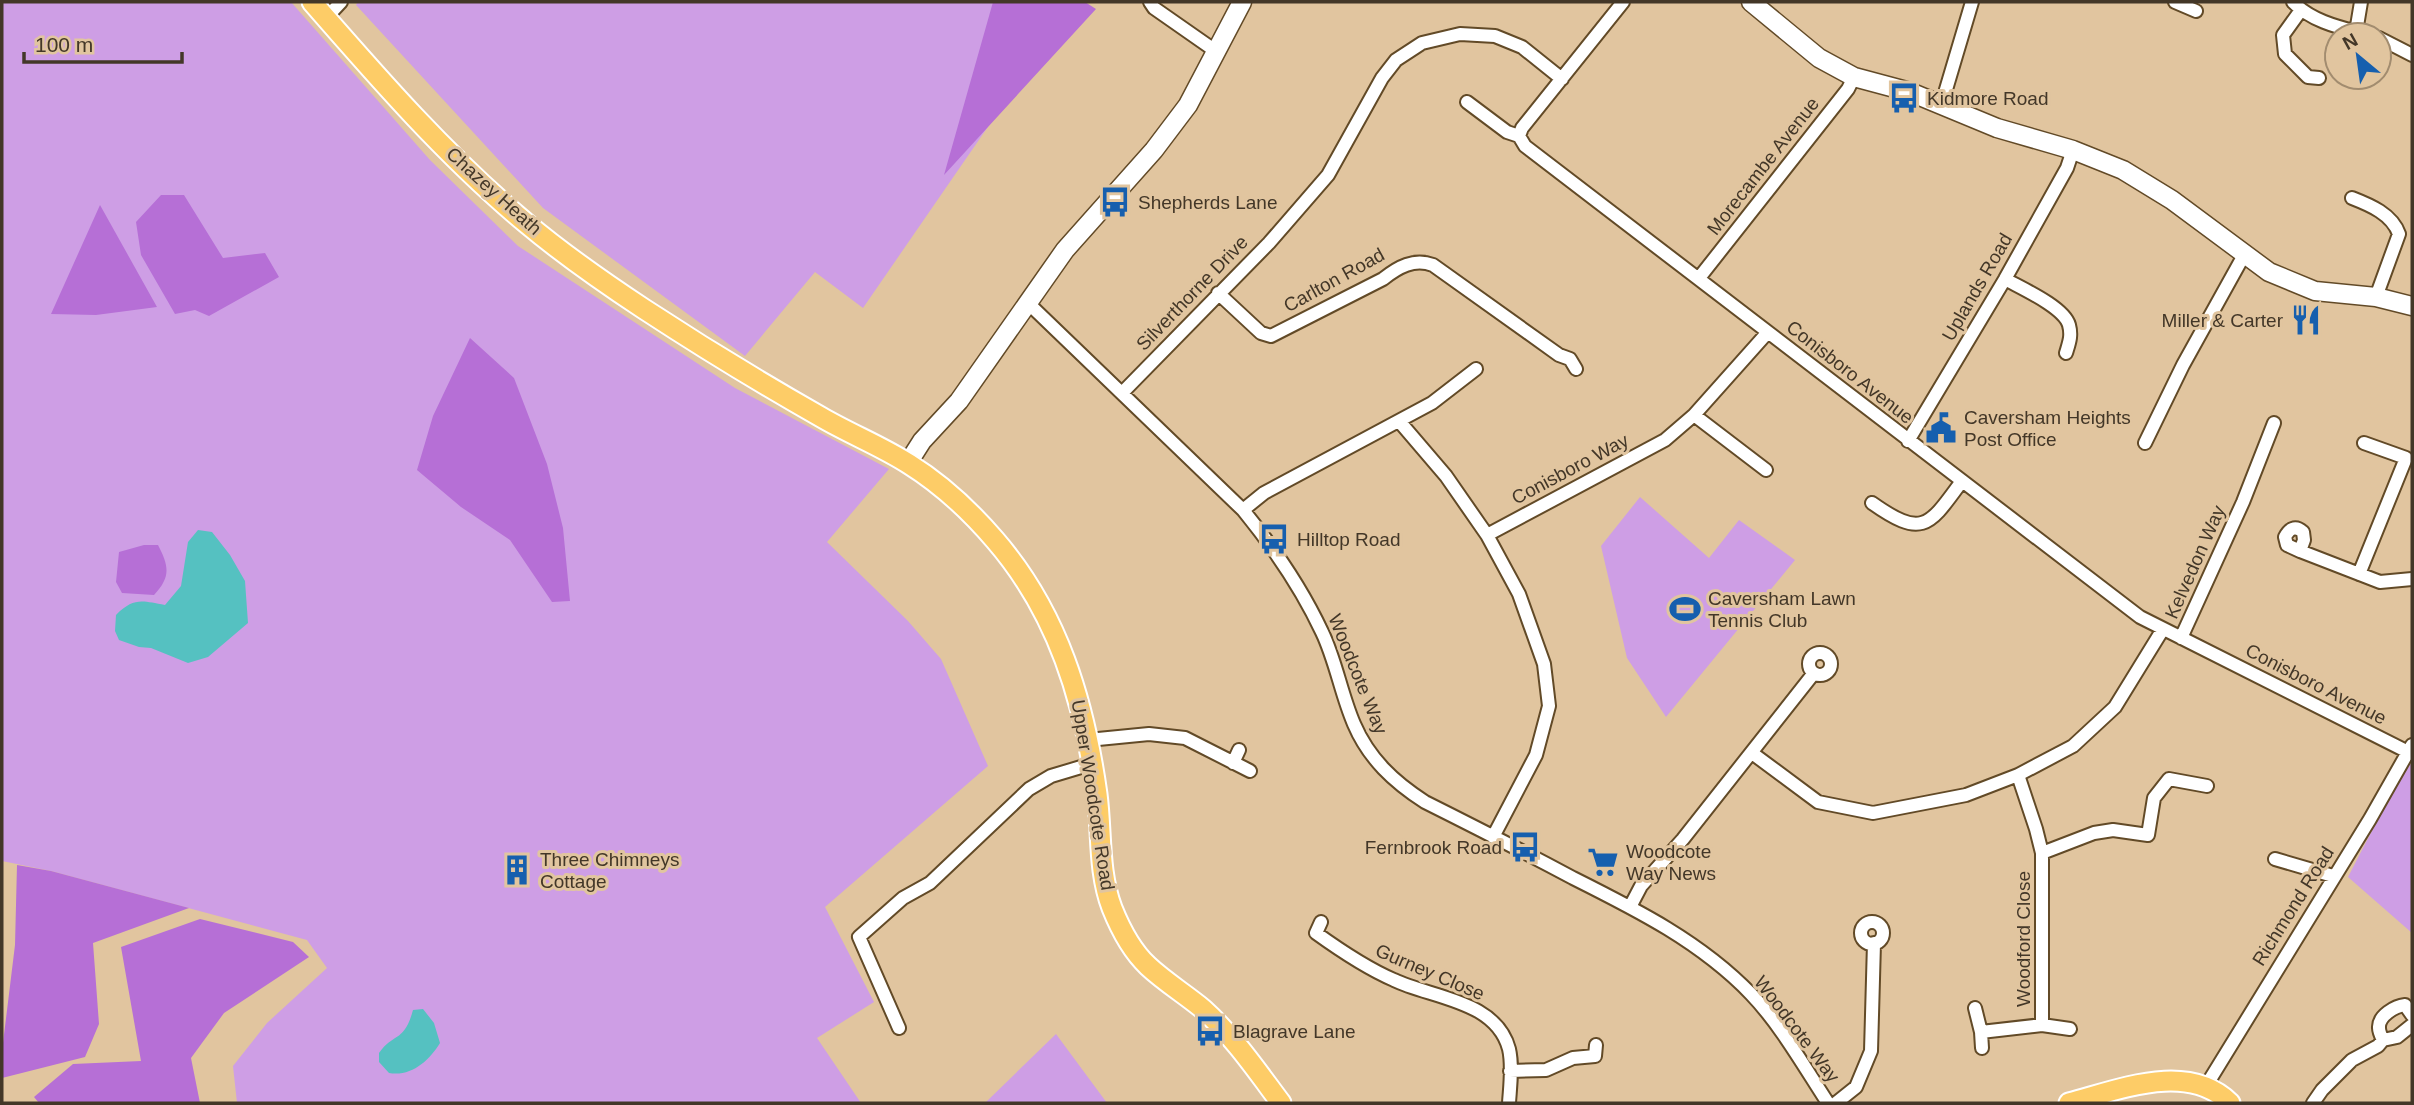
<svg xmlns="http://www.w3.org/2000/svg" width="2414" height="1105" font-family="Helvetica,sans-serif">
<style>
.green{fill:#ce9ee5}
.forest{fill:#b66fd6}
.water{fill:#55c1c1}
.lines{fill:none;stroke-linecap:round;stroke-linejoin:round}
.street-casing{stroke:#624a27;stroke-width:16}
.secondary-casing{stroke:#624a27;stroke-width:21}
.primary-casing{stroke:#fff;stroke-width:23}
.street{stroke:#fff;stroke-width:12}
.secondary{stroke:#fff;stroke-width:18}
.primary{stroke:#fdcc67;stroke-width:19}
.labels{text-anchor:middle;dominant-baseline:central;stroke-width:6;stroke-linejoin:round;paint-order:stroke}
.poi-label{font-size:19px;fill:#433728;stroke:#e1c59f;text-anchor:start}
.street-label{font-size:19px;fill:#433728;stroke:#e1c59f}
</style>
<rect width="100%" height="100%" fill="#e1c59f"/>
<path class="green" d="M2,2H291L430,160L518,246L735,388L889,469L827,542L908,621L941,659L988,766L825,907L874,1002L817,1038L861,1103H237L233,1066L267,1023L327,968L307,940L51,871L2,861Z
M358,2H1074L863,308L815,272L745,356L543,208L356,5Z
M1640,497L1709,558L1739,520L1795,560L1666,717L1627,658L1601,546Z
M2407,763L2412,765V933L2348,877Z
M1056,1034L1107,1103H985Z"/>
<path class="forest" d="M993,2H1085L1096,9L944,175Z
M161,195H184L223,258L265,253L279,277L209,316L195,310L175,314L141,255L136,222Z
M100,205L157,307L96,315L51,314Z
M470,338L514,378L547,464L563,528L570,601L552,602L510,540L461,507L417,470L433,416Z
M144,545H158C169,566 171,577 154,595L122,593L116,582L119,552Z
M17,865L51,871L189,908L93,943L99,1024L85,1057L2,1078V1051L15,945Z
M200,919L293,942L309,957L224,1013L191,1058L200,1103H39L34,1097L73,1064L141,1061L121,947Z"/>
<path class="water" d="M198,530L212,532L230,555L245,581L248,623L208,657L188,663L151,648L139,647L119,640L115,631L116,615C134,597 142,601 165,605L181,586L188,542Z
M423,1009L434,1023L440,1043C429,1061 411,1077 389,1073L379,1062V1053C394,1032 404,1043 413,1010Z"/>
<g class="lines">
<g class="street-casing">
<path id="street" d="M1150,2L1154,8L1217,52
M2175,2L2196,11
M2293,2C2312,22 2342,28 2368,35
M2301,10L2283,35L2285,54L2308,77L2319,78
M326,18L341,2
M2356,32L2361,2
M2379,38L2412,55
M1467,102L1507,132L1519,136L1525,146L2140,617L2412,754
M1942,103L1972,2
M1519,136L1522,128L1623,2
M2352,198C2370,205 2392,214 2399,234L2376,297
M1699,278L1848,89L1854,77
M2005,279C2021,288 2064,307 2069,325C2072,336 2069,343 2066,353
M1218,293L1261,333L1271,336L1383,279C1398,267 1414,258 1433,265L1559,355L1570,359L1576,369
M1027,302L1243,510C1274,548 1301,587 1322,632C1336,661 1341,694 1354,724C1369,759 1394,782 1425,802C1475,827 1524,852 1573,878C1637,910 1701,942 1751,994C1780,1024 1805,1068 1828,1103
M1122,393L1269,243L1328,175L1382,78L1396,60L1422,43L1460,34L1495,36L1522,47L1562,79
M1694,415L1766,470
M1399,421L1446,476L1487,535L1519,594L1544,664L1549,706L1536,755L1493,837
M1908,441L2005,279L2067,168L2073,150
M2145,443L2183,365L2244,255
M1872,503C1923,539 1929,526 1962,481
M1243,510L1264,493L1432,403L1476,369
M1487,535L1665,440L1694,415L1768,332
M2300,551L2304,540L2303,532C2295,525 2289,529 2285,537L2287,545L2300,551L2380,582L2412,579
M2359,574L2406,458L2364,443
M2181,638L2243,502L2274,423
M1809 664a11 11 0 1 1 22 0a11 11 0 1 1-22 0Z
M1088,740L1149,734L1185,738L1250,771
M1752,753L1818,802L1873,813L1966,795L2018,775L2073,746L2115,707L2163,629
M1233,763L1239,750
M2018,775L2036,829L2042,853V1025L2070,1029
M2042,853L2094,833L2113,830L2148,835L2154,798L2169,779L2207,786
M2275,859L2333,876
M1630,907L1641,886L1683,839L1814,673
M1861 933a11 11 0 1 1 22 0a11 11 0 1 1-22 0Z
M1321,922L1316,933C1341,951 1366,968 1394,980C1431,998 1496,1000 1509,1049C1513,1066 1510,1087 1509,1103
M1975,1008L1981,1032L1982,1048
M899,1028L859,937L903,898L930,883L1029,789L1051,776L1091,764
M1981,1032L2042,1025
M2383,1040C2381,1036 2379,1032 2379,1028C2378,1016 2395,1006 2405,1005L2412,1015
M1510,1071L1546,1070L1573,1058L1595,1056L1596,1045
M2206,1086L2370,819L2412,745
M1836,1103L1856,1087L1871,1051L1874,943
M2313,1103L2322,1090L2352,1060L2378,1046L2383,1040L2397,1037L2412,1025"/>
</g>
<g class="secondary-casing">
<path id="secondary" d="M1751,2L1819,58L1854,77L1910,92L1997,128L2073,150L2123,170L2172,200L2269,272L2315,291L2376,297L2412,306
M908,463L922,441L959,401L1065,250L1154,150L1188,105L1242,2"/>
</g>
<g class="primary-casing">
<path id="primary" d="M312,2C379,79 447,157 526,223C563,254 603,282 644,309C702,347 761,383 821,417C850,434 881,446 909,464C941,484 971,512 995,540C1058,613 1084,701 1097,794C1102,832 1098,871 1112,908C1120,928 1132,951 1148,966C1165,982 1185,994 1203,1009C1233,1036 1257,1071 1281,1103
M2069,1103C2119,1090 2187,1061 2230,1103"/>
</g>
<use href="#street" class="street"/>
<use href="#secondary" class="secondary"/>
<use href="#primary" class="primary"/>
</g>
<defs>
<g id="bus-bare" transform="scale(2.415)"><path d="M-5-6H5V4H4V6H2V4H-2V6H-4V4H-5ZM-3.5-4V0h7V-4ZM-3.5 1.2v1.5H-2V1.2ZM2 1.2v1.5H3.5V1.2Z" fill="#165fae" stroke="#e1c59f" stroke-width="2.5" paint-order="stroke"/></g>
<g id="restaurant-bare" transform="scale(2.415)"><path d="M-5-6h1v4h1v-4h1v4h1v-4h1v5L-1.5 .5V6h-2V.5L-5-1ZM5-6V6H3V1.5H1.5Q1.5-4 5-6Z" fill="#165fae" stroke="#e1c59f" stroke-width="2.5" paint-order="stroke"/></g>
<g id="civic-bare" transform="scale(2.415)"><path d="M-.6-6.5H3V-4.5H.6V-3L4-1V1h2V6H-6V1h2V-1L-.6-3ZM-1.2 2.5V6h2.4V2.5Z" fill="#165fae" stroke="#e1c59f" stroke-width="2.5" paint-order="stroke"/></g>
<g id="stadium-bare" transform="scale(2.415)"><path d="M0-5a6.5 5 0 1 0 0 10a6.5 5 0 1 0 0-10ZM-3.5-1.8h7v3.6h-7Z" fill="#165fae" stroke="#e1c59f" stroke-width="2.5" paint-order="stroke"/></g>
<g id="supermarket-bare" transform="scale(2.415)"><path d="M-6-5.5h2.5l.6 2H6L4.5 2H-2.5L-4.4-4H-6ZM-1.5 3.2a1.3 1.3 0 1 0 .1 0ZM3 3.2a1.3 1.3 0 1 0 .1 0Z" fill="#165fae" stroke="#e1c59f" stroke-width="2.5" paint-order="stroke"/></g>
<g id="building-bare" transform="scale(2.415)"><path d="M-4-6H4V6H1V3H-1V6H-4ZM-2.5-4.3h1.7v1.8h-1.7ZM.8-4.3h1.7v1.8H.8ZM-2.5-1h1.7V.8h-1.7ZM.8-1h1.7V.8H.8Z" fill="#165fae" stroke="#e1c59f" stroke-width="2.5" paint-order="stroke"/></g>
</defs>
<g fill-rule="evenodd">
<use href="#bus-bare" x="1904" y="98"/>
<use href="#bus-bare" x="1115" y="202"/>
<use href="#restaurant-bare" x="2306" y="320"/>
<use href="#civic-bare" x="1941" y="428"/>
<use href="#bus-bare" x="1274" y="539"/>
<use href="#stadium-bare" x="1685" y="609"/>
<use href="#bus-bare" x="1525" y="847"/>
<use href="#supermarket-bare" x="1603" y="862"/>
<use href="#building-bare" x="517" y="870"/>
<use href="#bus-bare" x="1210" y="1031"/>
</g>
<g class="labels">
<g class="poi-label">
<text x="1927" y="98">Kidmore Road</text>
<text x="1138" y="202">Shepherds Lane</text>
<text x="2283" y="320" text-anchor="end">Miller &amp; Carter</text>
<text x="1964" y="417">Caversham Heights<tspan x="1964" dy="22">Post Office</tspan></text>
<text x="1297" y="539">Hilltop Road</text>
<text x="1708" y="598">Caversham Lawn<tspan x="1708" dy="22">Tennis Club</tspan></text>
<text x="1502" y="847" text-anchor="end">Fernbrook Road</text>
<text x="1626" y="851">Woodcote<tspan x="1626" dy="22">Way News</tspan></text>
<text x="540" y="859">Three Chimneys<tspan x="540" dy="22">Cottage</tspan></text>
<text x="1233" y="1031">Blagrave Lane</text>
</g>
<g class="street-label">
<text transform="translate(1763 166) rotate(-52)">Morecambe Avenue</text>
<text transform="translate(494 191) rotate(42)">Chazey Heath</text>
<text transform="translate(1334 280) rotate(-29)">Carlton Road</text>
<text transform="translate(1977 287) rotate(-60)">Uplands Road</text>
<text transform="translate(1192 293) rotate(-46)">Silverthorne Drive</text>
<text transform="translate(1850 372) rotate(38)">Conisboro Avenue</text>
<text transform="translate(1570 469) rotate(-28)">Conisboro Way</text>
<text transform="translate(2195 562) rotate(-66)">Kelvedon Way</text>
<text transform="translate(1358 674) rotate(68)">Woodcote Way</text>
<text transform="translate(2316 684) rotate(27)">Conisboro Avenue</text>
<text transform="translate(1093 795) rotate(81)">Upper Woodcote Road</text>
<text transform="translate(2293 906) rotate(-58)">Richmond Road</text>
<text transform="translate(2023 939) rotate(-90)">Woodford Close</text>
<text transform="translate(1430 972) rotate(23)">Gurney Close</text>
<text transform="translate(1797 1029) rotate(53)">Woodcote Way</text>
</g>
</g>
<rect width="2414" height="1105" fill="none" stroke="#433728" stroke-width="7"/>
<g transform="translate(2358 56) rotate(331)"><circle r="33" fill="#e1c59f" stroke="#a28c6f" stroke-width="2"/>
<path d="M0-5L12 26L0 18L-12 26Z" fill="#165fae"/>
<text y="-10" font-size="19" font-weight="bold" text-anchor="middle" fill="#433728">N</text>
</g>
<path d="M24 52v10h158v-10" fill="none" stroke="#433728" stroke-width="3.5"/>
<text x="35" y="52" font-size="21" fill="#433728" stroke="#e1c59f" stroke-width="5" paint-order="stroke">100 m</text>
</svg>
